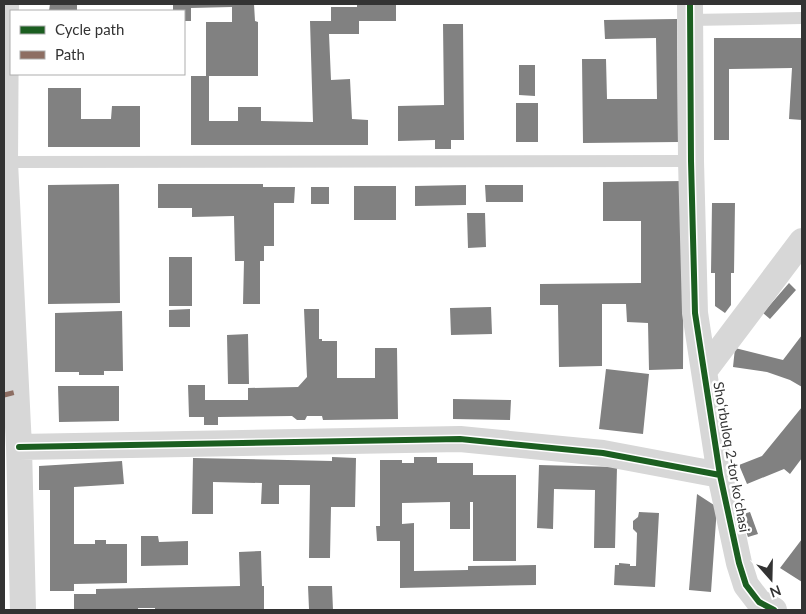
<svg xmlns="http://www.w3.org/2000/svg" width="806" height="614" font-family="Lato,sans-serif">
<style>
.building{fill:#818181}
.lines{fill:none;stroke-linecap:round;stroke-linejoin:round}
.service{stroke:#d7d7d7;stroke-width:12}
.minor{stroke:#d7d7d7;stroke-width:26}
.quiet{stroke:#8d6e63;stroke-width:5;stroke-dasharray:10 5;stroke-linecap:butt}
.cycleway-casing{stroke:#fff;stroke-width:9}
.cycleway{stroke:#1b5e20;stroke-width:6}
.labels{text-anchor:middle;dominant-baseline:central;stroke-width:5;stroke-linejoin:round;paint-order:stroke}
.street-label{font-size:14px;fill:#333;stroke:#fff}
</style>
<rect width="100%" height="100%" fill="#fff"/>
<path class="building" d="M50,4H77V11H49Z
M173,4H254L255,21L258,22V76H209V121H238V107H261V121L313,122L310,21H331V7H357V4H396V21H359V34H329L331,80L350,79L352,119L368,120V145H191V76H206V22H232V7L191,8V21H184V11H173Z
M677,19L678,142L583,143L582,59H606L607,99H657L656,38L605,39L604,20Z
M443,24H463L464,140H451V149H435V140L398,141V106L444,105Z
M714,38H802V120L789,119L792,68L729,69V140H714Z
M519,65H535V96L519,95Z
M48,88H81V119H111L112,106H140V147H48Z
M516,103H538V142H516Z
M684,181L683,369L649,370L648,323L627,322L626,304H602V366L559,367L558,305H540V284L641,283V221H603V182Z
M119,184L120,303L48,304V185Z
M158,184H263V187H295L294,203H274V246H264V261H260V304H243L244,261H235L234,216L192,217V208H158Z
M466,185V205L415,206V186Z
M485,185H523V202H486Z
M354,186H396V220H354Z
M311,187H329V204H311Z
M712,203H735L734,273H731V305L725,313L715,306V273H711Z
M467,213H485L486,247L468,248Z
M169,257H192V306H169Z
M789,283L796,290L770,319L763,313Z
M491,307L492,334L451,335L450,308Z
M190,309V327H169V310Z
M304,309H319V339H322V341H337V378H375V348H397L398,419L323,420L322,416H307L305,420H297L292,416L218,417V425H204V417H189L188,385H205V400H248V388L298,387L307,377Z
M122,311L123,371H104V375H79V372H55V313Z
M248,334L249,384H228L227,335Z
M802,335V387L790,380L767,372L733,367L735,348L783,360Z
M606,369L649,374L643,434L599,429Z
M58,386H119V421L59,422Z
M453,399L511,400L510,420L453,419Z
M802,407V458L790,474L784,469L747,484L739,465L762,456Z
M332,457L356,458L355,507H331L330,558H309L310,485H279V504H261L262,483L213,482V514H192L193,458L332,461Z
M414,457H437V463H473V475H516V561H473V502H470V529H450V502L402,503V524L414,523V571L468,570V566L536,565V585L400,588V541H377L376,526H380V460H402V463H414Z
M122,461L124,484L74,487V544H95V540H106V544H127V583L74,584V591H50V490H39V466Z
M539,465L617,467L615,548H594L595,490L554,489L553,529L537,528Z
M697,494L717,507L711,592L689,590Z
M639,512L659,513L655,587L614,585L615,565H619V563L630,564V566H636L637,533L633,529V521L638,517Z
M750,512L758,534L748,537L740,515Z
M141,536H158L159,542L188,541V565L141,566Z
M802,539V582L780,568Z
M261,551L262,586H264V610H155V608H138V610H124V609L74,610V594H96V589L240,586L239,552Z
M308,586H332L333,610H305V609H309Z"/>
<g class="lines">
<path class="service" d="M690,20L802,18
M4,162L691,161"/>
<path class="minor" d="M6,4L5,162L19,447L23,610
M690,4L691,161L695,313L720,475L739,563L746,585L759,602L774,610
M705,370L802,241
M19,447L460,439L603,453L720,475"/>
<path class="quiet" d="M4,395L16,392"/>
<g class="cycleway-casing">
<path id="cycleway" d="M690,4L691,161L695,313L720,475L739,563L746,585L759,602L774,610
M19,447L460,439L603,453L720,475"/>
</g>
<use href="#cycleway" class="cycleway"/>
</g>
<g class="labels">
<g class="street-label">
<text transform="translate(732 457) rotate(80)">Shoʻrbuloq 2-tor koʻchasi</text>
</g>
</g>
<rect width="806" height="614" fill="none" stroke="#333333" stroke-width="10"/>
<rect x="10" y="10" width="175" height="65" fill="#ffffff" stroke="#adadad"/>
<rect x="20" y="26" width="25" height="8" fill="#1b5e20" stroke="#adadad"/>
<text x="55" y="35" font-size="15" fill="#333333">Cycle path</text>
<rect x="20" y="51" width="25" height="8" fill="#8d6e63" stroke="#adadad"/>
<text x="55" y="60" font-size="15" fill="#333333">Path</text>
<g transform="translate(771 579) rotate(160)" stroke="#ffffff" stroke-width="4" paint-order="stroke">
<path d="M0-4L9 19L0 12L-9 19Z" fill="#333333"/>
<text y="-8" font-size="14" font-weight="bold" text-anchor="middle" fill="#333333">N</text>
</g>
</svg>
